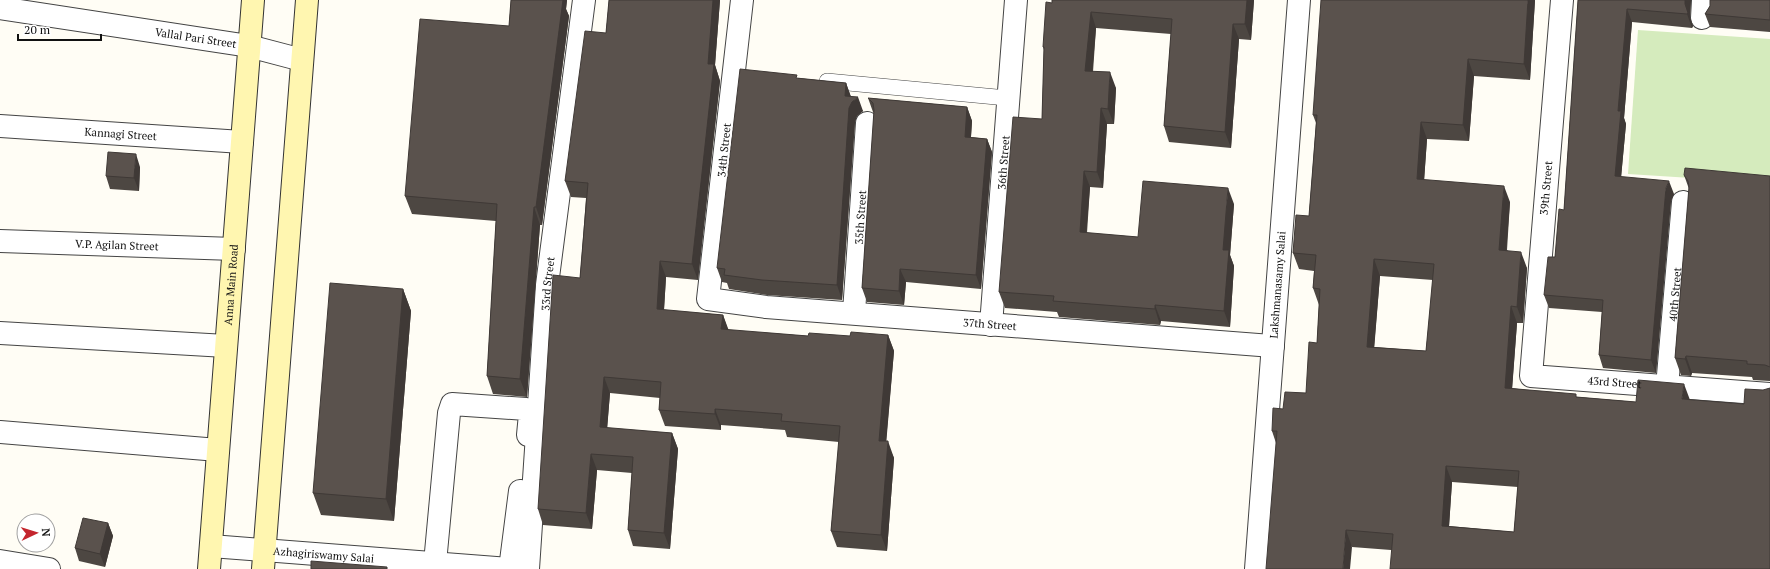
<svg xmlns="http://www.w3.org/2000/svg" width="1770" height="569" font-family="'PT Serif',serif">
<style>
.green{fill:#d5ebbd}
.lines{fill:none;stroke-linecap:round;stroke-linejoin:round}
.service-casing{stroke:#444;stroke-width:16}
.minor-casing{stroke:#444;stroke-width:24}
.tertiary-casing{stroke:#444;stroke-width:24}
.secondary-casing{stroke:#333;stroke-width:24}
.service{stroke:#fff;stroke-width:15}
.minor{stroke:#fff;stroke-width:22}
.tertiary{stroke:#fff;stroke-width:22}
.secondary{stroke:#fff6b0;stroke-width:22}
.wall{fill:#4d4742;fill-rule:evenodd}
.shaded-wall{fill:#3f3936}
.building{fill:#5a524d;stroke:#3f3936;fill-rule:evenodd}
.labels{text-anchor:middle;dominant-baseline:central;stroke-width:4;stroke-linejoin:round;paint-order:stroke}
.street-label{font-size:11px;fill:#111;stroke:#fff}
</style>
<rect width="100%" height="100%" fill="#fffdf5"/>
<path class="green" d="M1638,30L1770,39V183L1628,174Z"/>
<g class="lines">
<g class="service-casing">
<path id="service" d="M827,81L1007,98"/>
</g>
<g class="minor-casing">
<g id="minor">
<path id="s1" d="M742,0L708,299L766,307L1273,346"/>
<path id="s2" d="M1562,0L1531,376L1770,394"/>
<path id="s3" d="M0,8L249,46L302,60"/>
<path d="M1702,18L1703,0"/>
<path id="s4" d="M0,126L242,142"/>
<path id="s5" d="M0,241L234,249"/>
<path id="s6" d="M854,312L867,123"/>
<path id="s7" d="M991,325L1016,0"/>
<path d="M0,333L226,346"/>
<path id="s8" d="M1667,387L1683,202"/>
<path d="M0,432L218,450"/>
<path d="M0,561L49,569"/>
<path d="M435,563L449,413L452,404L526,409L530,414L528,435"/>
<path d="M510,569L520,491"/>
<path id="s9" d="M528,569L547,285L584,0"/>
</g>
</g>
<g class="tertiary-casing">
<g id="tertiary">
<path id="s10" d="M211,546L509,569"/>
<path id="s11" d="M1256,569L1299,0"/>
</g>
</g>
<g class="secondary-casing">
<g id="secondary">
<path id="s12" d="M209,569L253,0"/>
<path d="M263,569L307,0"/>
</g>
</g>
<use href="#service" class="service"/>
<use href="#minor" class="minor"/>
<use href="#tertiary" class="tertiary"/>
<use href="#secondary" class="secondary"/>
</g>
<path class="wall" d="M511,0H567L566,9L569,16L542,225H540L527,397L493,394L487,376L496,221L412,214L405,196L509,26Z
M609,0H720L715,65L720,81L698,280L666,277L664,310L723,315L728,330L808,336H850L888,335L894,351L886,441L894,458L887,551L837,547L831,531L839,442L787,437L785,430L721,425V430L665,426L659,410L660,398L610,393L607,428L672,433L678,449L670,549L633,546L628,530L632,473L597,470L592,529L543,525L538,509L580,278L586,198L571,197L565,181L606,33Z
M1254,0L1251,40L1239,39L1231,148L1169,142L1164,126L1171,34L1096,28L1093,72L1116,88L1114,124H1107L1103,188L1090,187L1087,233L1138,237L1234,204L1230,255L1234,266L1230,327L1161,321L1160,325L1059,317L1057,312L1005,308L999,292L1042,119L1044,50L1043,47L1052,3Z
M1535,0L1530,80L1474,76L1469,141L1427,139L1424,180L1510,202L1507,250L1527,268L1523,323H1517L1512,388L1578,397L1636,402L1689,400L1770,569L1391,550L1352,547L1276,443L1272,431L1283,409L1306,393L1317,343L1319,305L1313,288L1314,271L1299,269L1293,253L1309,216L1316,123L1313,115ZM1380,276L1433,280L1426,351L1374,347ZM1452,482L1518,487L1514,532L1449,526Z
M1578,0H1691L1690,17L1693,26L1692,28L1632,22L1624,118L1626,124L1621,177L1674,194L1671,201L1656,373L1603,368L1599,355L1602,312L1549,308L1544,295L1555,257L1564,210Z
M1770,0V32L1710,27L1705,14L1710,6Z
M798,78L846,83L851,97L863,111L857,116L855,122L842,300L767,295L729,289L727,283L722,282L717,268Z
M868,98L967,107L972,121L971,137L987,139L992,152L981,289L906,282L904,305L867,302L862,288L874,113L873,112Z
M140,167L139,191L110,189L106,176Z
M1684,175L1770,176V381L1753,380L1752,377L1692,373L1691,376L1681,375L1675,358L1689,189Z
M403,289L411,311L394,521L321,515L313,493Z
M108,523L113,536L105,567L79,561L75,548Z"/>
<path class="shaded-wall" d="M560,0H567L566,9L569,16L542,225L536,207Z
M713,0H720L715,65L720,81L698,280L692,264Z
M1247,0H1254L1251,40L1245,24Z
M1528,0H1535L1530,80L1524,64Z
M1685,0H1691L1690,17L1693,26L1692,28L1687,14L1685,4Z
M1627,9L1632,22L1624,118L1626,124L1620,189L1615,176L1618,111Z
M1091,12L1096,28L1091,87L1085,71Z
M1233,24L1239,39L1231,148L1225,132Z
M1468,59L1474,76L1469,141L1463,125Z
M1110,72L1116,88L1114,124L1108,109Z
M846,83L851,97L852,102L858,97L863,111L857,116L855,122L842,300L837,285L845,96Z
M967,107L972,121L970,151L965,137Z
M1101,108L1107,124L1103,188L1097,172Z
M1421,122L1427,139L1423,196L1417,179Z
M987,139L992,152L981,289L976,275Z
M136,154L140,167L139,191L134,178Z
M1084,171L1090,187L1085,248L1080,232Z
M1669,181L1674,194L1671,201L1656,373L1651,360L1666,188Z
M1504,186L1510,202L1505,266L1499,250Z
M1228,188L1234,204L1230,255L1234,266L1230,327L1224,311L1223,250Z
M534,207L540,225L527,397L520,379Z
M1521,252L1527,268L1523,323L1517,307Z
M1374,259L1380,276L1373,363L1367,347Z
M660,261L666,277L663,325L657,309Z
M900,269L906,282L904,305L899,291Z
M403,289L411,311L394,521L386,499Z
M1155,305L1161,321L1160,325L1155,309Z
M1511,306L1517,323L1511,404L1505,388Z
M723,315L729,331L721,329Z
M888,335L894,351L885,457L879,441Z
M1686,356L1692,373L1691,376L1685,359Z
M604,377L610,393L606,443L600,427Z
M1684,384L1690,400L1682,399Z
M715,409L721,425V430L715,414Z
M672,433L678,449L670,549L664,533Z
M888,441L894,458L887,551L881,535Z
M591,454L597,470L592,529L586,513Z
M1446,466L1452,482L1448,542L1442,526Z
M108,523L113,536L105,567L100,554Z
M1346,530L1352,547L1350,569H1343Z"/>
<path class="building" d="M511,0H563L536,207H534L520,379L487,376L497,204L405,196L420,19L509,26Z
M609,0H713L708,64H714L692,264L660,261L657,309L723,315L721,329L808,336L809,333L850,336L851,332L888,335L879,441H888L881,535L831,531L840,426L781,421L782,414L715,409V414L659,410L661,382L604,377L600,427L672,433L664,533L628,530L633,457L591,454L586,513L538,509L553,275L580,278L588,183L565,181L585,31L606,33Z
M1052,0H1247L1245,24H1233L1225,132L1164,126L1172,19L1091,12L1085,71L1110,72L1108,109L1101,108L1097,172L1084,171L1080,232L1138,237L1143,181L1228,188L1223,250H1229L1224,311L1155,305V309L1053,301L1054,296L999,292L1013,117L1042,119L1044,47H1043L1046,2L1052,3Z
M1321,0H1528L1524,64L1468,59L1463,125L1421,122L1417,179L1504,186L1499,250L1521,252L1517,307L1511,306L1505,388L1576,394V397L1636,402L1638,380L1684,384L1682,399L1744,404L1745,389L1763,390L1770,388V569H1390L1393,534L1346,530L1343,569H1266L1277,431H1272L1273,408L1283,409L1285,392L1306,393L1309,342L1317,343L1320,289L1313,288L1316,255L1293,253L1296,215L1309,216L1317,115H1313ZM1374,259L1434,264L1426,351L1367,347ZM1446,466L1519,471L1514,532L1442,526Z
M1578,0H1685V4L1688,13L1687,14L1627,9L1618,111H1621L1615,176L1669,181L1666,188L1651,360L1599,355L1603,300L1544,295L1548,257H1555L1559,209L1564,210Z
M1710,0H1770V20L1705,14L1710,6Z
M740,69L797,75L796,78L846,83L845,96L858,97L852,102L849,108L837,285L762,280L724,275L725,269L717,268Z
M868,98L967,107L965,137L987,139L976,275L900,269L899,291L862,288L874,110L873,103Z
M108,152L136,154L134,178L106,176Z
M1685,168L1770,176V367L1765,365L1747,364V361L1686,356L1685,359L1675,358L1689,187L1688,181L1684,175Z
M330,283L403,289L386,499L313,493Z
M83,518L108,523L100,554L75,548Z
M311,561L387,567V569H311Z"/>
<g class="labels">
<g class="street-label">
<text stroke="none"><textPath href="#s3" startOffset="198">Vallal Pari Street</textPath></text>
<text stroke="none"><textPath href="#s4" startOffset="121">Kannagi Street</textPath></text>
<text transform="translate(724 150) rotate(-84)">34th Street</text>
<text stroke="none"><textPath href="#s7" startOffset="163">36th Street</textPath></text>
<text transform="translate(1546 188) rotate(-85)">39th Street</text>
<text stroke="none"><textPath href="#s6" startOffset="95">35th Street</textPath></text>
<text stroke="none"><textPath href="#s5" startOffset="117">V.P. Agilan Street</textPath></text>
<text stroke="none"><textPath href="#s9" startOffset="286">33rd Street</textPath></text>
<text stroke="none"><textPath href="#s11" startOffset="285">Lakshmanasamy Salai</textPath></text>
<text stroke="none"><textPath href="#s12" startOffset="285">Anna Main Road</textPath></text>
<text stroke="none"><textPath href="#s8" startOffset="93">40th Street</textPath></text>
<text stroke="none"><textPath href="#s1" startOffset="584">37th Street</textPath></text>
<text stroke="none"><textPath href="#s2" startOffset="461">43rd Street</textPath></text>
<text stroke="none"><textPath href="#s10" startOffset="113">Azhagiriswamy Salai</textPath></text>
</g>
</g>
<g transform="translate(36 533) rotate(86)"><circle r="19" fill="#ffffff" stroke="#a0a0a0"/>
<path d="M0-3L7 15L0 10L-7 15Z" fill="#c4262e"/>
<text y="-6" font-size="11" font-weight="bold" text-anchor="middle" fill="#111111">N</text>
</g>
<path d="M18 34v6h83v-6" fill="none" stroke="#111111" stroke-width="2"/>
<text x="24" y="34" font-size="12" fill="#111111" stroke="#ffffff" stroke-width="3" paint-order="stroke">20 m</text>
</svg>
